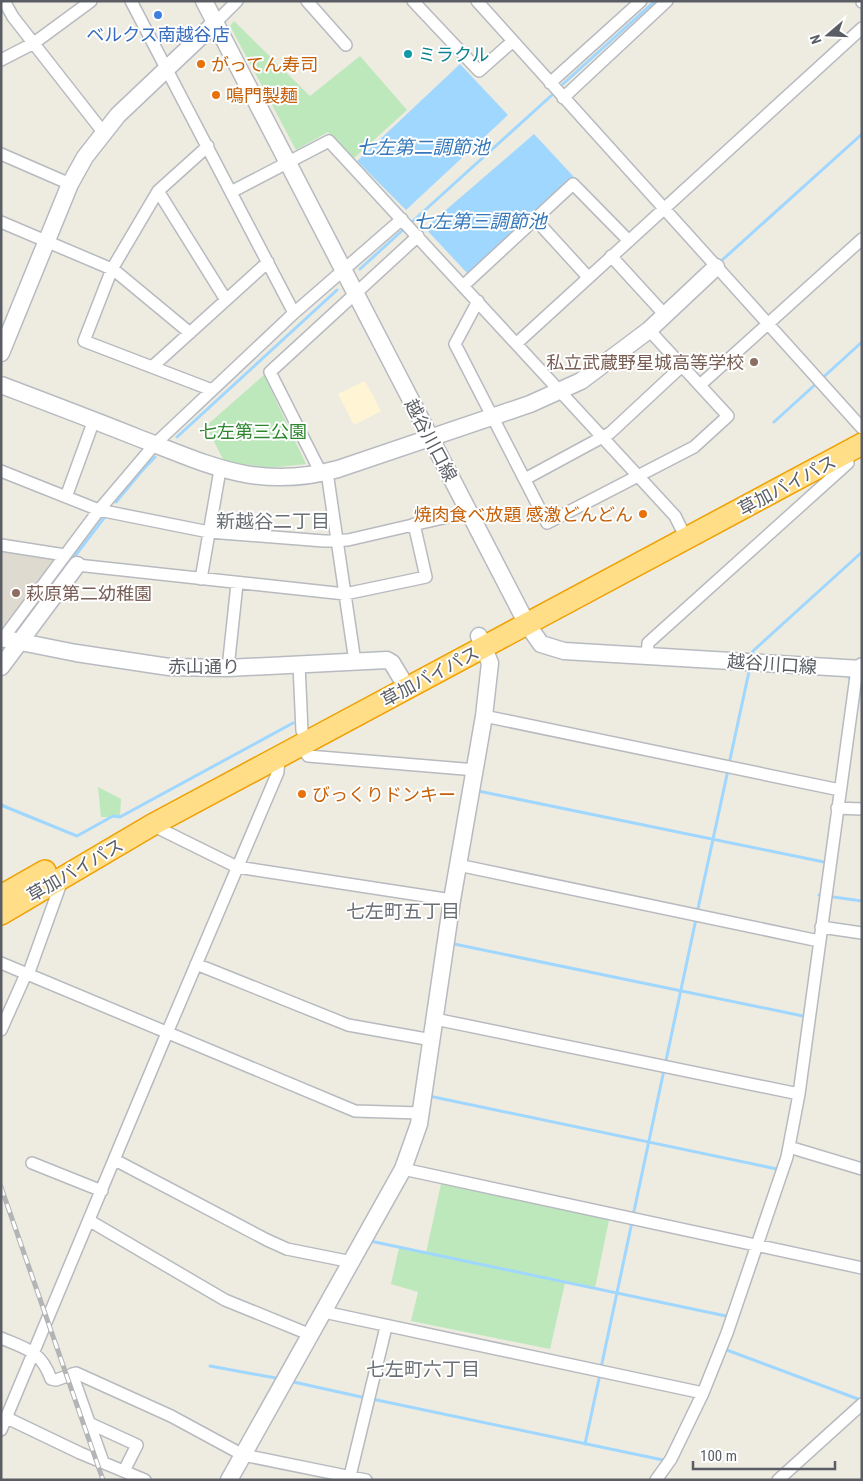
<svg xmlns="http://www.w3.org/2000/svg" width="863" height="1481" font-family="'Roboto Condensed','Noto Sans JP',sans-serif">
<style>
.commercial{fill:#fff5d5}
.education{fill:#dedad0}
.green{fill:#bce8bb}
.water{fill:#a0d7ff}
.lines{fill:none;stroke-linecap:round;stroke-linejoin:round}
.stream{stroke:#a0d7ff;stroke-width:3}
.street-casing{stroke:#b7babf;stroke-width:14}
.secondary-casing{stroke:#b7bbc1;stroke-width:19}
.highway-casing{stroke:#efa000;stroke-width:24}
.street{stroke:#fff;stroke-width:11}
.secondary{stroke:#fff;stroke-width:16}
.highway{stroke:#ffde87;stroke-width:21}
.rail-casing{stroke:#b3b4b5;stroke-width:5}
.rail{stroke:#fff;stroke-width:3;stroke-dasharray:9;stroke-linecap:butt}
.shop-dot{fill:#3f7fe0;stroke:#fff;stroke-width:2}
.culture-dot{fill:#0f9aa8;stroke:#fff;stroke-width:2}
.food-dot{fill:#e8710a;stroke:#fff;stroke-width:2}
.education-dot{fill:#8d6e63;stroke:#fff;stroke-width:2}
.labels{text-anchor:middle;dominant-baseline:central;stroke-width:4;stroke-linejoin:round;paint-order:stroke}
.shop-label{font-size:18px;fill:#366cbe;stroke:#fff}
.culture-label{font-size:18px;fill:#0d838f;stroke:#fff;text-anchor:start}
.food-label{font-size:18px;fill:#c56008;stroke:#fff;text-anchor:start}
.education-label{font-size:18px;fill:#785e54;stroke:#fff;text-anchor:end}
.park-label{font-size:18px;fill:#2e872f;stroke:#fff}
.street-label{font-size:18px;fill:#5a5e64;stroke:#fff}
.water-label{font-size:19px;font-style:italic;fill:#3478ba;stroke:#fff}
.neighbourhood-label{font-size:19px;fill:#6b7076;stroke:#fff}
</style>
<rect width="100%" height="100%" fill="#eeebe1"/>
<path class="commercial" d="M365,381L381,411L354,425L338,394Z"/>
<path class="education" d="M1,548L60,557L2,629H1Z"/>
<path class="green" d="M234,21L310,96L360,56L407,110L354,158L328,132L296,150L230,26Z
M264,375L306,464L269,468L224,461L206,426Z
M98,787L121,799L120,817H101Z
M441,1184L609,1220L595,1288L565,1283L550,1349L411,1321L418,1292L391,1284L399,1248L426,1253Z"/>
<path class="water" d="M460,64L508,115L406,210L357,161Z
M534,134L574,177L467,273L425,228Z"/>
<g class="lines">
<path class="stream" d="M563,84L655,1
M413,221L552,95
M720,262L862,134
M360,269L405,228
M774,422L862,342
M177,437L337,290
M116,502L140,473L155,457
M19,629L104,518
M751,658L753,651L862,552
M849,678L862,679
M729,764L750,667
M478,791L824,862
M1,805L77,836L113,816L120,817L293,723
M819,895L862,901
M697,913L728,770
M454,944L803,1016
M429,1096L777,1169
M633,1216L696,919
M370,1241L726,1316
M716,1346L858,1399
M210,1366L281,1379
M601,1368L632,1222
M289,1381L366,1398
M372,1399L663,1460
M585,1444L600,1374"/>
<g class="street-casing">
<path id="street" d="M4,1L13,17L103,132
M131,1L294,313
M307,1L346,45
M413,1L479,71L512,42
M477,1L862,428
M862,1V2
M215,23L237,1
M1,60L34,43L91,1
M550,83L641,1
M563,98L667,1
M208,146L158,191L112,269L84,341L212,390
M1,154L70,184
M158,191L226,300
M231,192L329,141L675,516L681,528
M535,219L588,277
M1,222L114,270L190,333
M611,256L665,315
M464,285L573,184L629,241
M478,301L455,344L547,523L694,447L728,416L649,330
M517,343L862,28
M152,367L268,262
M700,385L862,239
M1,471L99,510L209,532L324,541L348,540L469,512
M327,472L355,662
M321,473L270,372L418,236
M525,479L610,433L682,366
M66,497L94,420
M1,545L65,555
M77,565L345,594L426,577L414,524
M201,579L220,470
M1,641L99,510L155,444L294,313L402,219
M647,656L648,643L848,463L843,455
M299,665L302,731
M228,668L237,584
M484,716L840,790
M301,745L308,756L476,770
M837,808L862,809
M152,825L237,867L452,900
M458,865L819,941
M821,927L862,933
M1,963L355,1111L420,1113
M196,964L348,1025L432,1040
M28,975L60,886L59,880
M435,1019L799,1094
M1,1030L26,974
M789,1147L862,1169
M115,1160L267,1240L287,1249L352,1262
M32,1163L102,1191
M403,1169L862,1268
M90,1221L225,1300L311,1335
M324,1312L703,1393
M1,1338C27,1349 41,1351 51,1379L56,1380L76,1373L171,1416L243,1455L366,1480
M72,1374L103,1462
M7,1418L80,1453L145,1480
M89,1423L137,1445L124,1471
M1,1430L167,1033L278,772L279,757
M349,1480L386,1327
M656,1480L671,1459L703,1393L727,1333L787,1157L799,1094L857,669L861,664
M778,1480L862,1404"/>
</g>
<g class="secondary-casing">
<path id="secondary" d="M204,1L527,624L541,644L564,651L862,669
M1,353L70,184L85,157L118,115L215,23
M1,385C46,402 91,419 136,437C210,465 257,491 338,469L530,404L581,381L649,330L716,267
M1,638L76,653L169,667L228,668L387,660L392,663L401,678
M1,667L77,565
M229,1480L403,1169L419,1124L452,900L484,716L490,663L479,636"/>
</g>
<g class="highway-casing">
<path id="highway" d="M1,896L45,871
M1,914L152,825L862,444"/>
</g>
<use href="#street" class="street"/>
<use href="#secondary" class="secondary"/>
<use href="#highway" class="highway"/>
<g class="rail-casing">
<path id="rail" d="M1,1187L103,1480"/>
</g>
<use href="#rail" class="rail"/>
</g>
<circle class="shop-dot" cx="158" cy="15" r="5"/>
<circle class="culture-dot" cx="408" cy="54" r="5"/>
<g class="food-dot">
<circle cx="201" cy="64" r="5"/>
<circle cx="216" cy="95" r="5"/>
<circle cx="643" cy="514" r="5"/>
<circle cx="302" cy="794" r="5"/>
</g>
<g class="education-dot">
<circle cx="754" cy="362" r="5"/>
<circle cx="16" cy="593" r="5"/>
</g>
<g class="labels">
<g class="shop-label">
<text x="158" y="34">ベルクス南越谷店</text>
</g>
<g class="culture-label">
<text x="418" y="54">ミラクル</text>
</g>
<g class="food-label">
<text x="211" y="64">がってん寿司</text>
<text x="226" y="95">鳴門製麺</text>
<text x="633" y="514" text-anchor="end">焼肉食べ放題 感激どんどん</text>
<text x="312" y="794">びっくりドンキー</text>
</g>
<g class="education-label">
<text x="744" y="362">私立武蔵野星城高等学校</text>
<text x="26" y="593" text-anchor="start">萩原第二幼稚園</text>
</g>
<g class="park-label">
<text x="253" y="431">七左第三公園</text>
</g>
<g class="street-label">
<text transform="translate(431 440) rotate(62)">越谷川口線</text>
<text transform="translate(787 485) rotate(-28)">草加バイパス</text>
<text transform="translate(772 664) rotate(4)">越谷川口線</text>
<text x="204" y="666">赤山通り</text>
<text transform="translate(430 676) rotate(-28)">草加バイパス</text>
<text transform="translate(75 870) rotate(-30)">草加バイパス</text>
</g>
<g class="water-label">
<text x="423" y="147">七左第二調節池</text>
<text x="480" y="221">七左第三調節池</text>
</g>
<g class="neighbourhood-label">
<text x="273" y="521">新越谷二丁目</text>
<text x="403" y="911">七左町五丁目</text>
<text x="423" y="1369">七左町六丁目</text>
</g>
</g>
<rect width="863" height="1481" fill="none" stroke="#5a5e64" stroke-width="5"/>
<g transform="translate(828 35) rotate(251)" stroke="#ffffff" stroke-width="4" paint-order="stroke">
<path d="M0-4L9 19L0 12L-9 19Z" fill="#5a5e64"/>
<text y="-8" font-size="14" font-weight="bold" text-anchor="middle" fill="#5a5e64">N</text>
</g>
<path d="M693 1461v8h142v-8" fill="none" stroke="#5a5e64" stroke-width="2.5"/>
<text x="700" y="1461" font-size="15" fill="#5a5e64" stroke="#ffffff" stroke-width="4" paint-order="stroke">100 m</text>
</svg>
